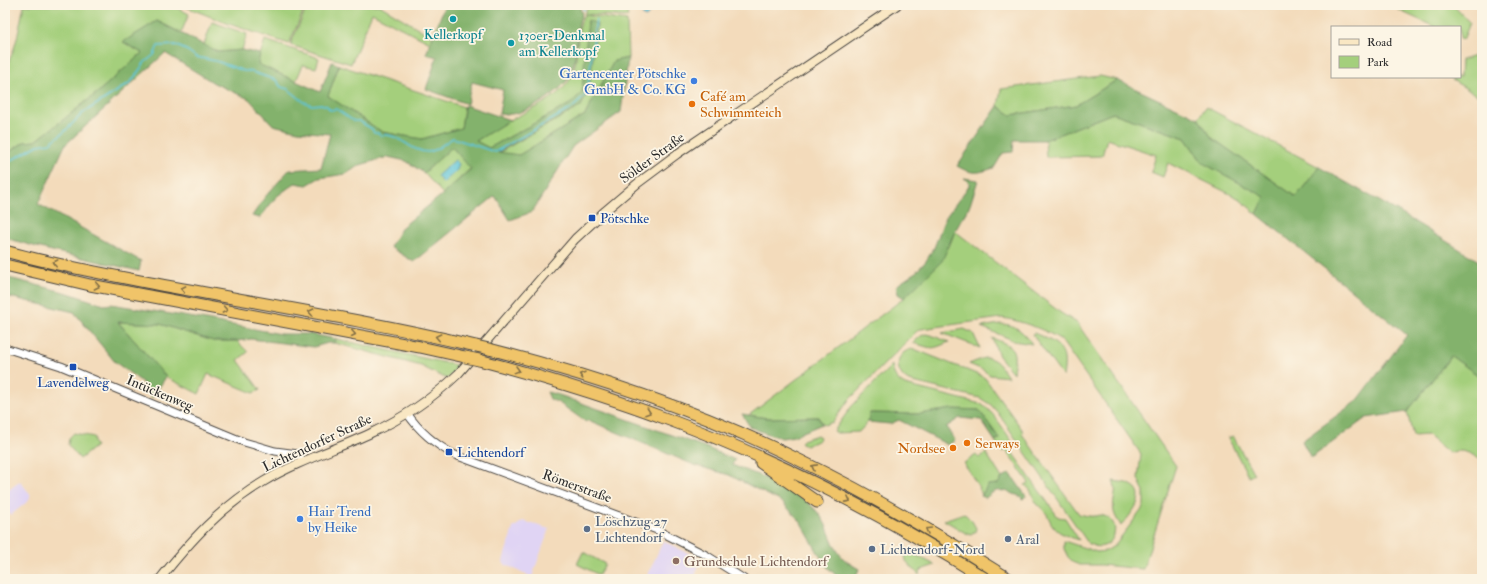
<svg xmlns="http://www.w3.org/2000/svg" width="1487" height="584" font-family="'IM FELL Double Pica',serif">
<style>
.built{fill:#e0d4f4}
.green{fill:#a4cf7c;stroke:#687d54}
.forest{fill:#83b26c;stroke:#576e4c}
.water{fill:#5dc5d9;stroke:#447882}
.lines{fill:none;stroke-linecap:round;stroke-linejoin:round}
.stream{stroke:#5dc5d9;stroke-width:1.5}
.tertiary-casing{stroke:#494541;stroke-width:9}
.secondary-casing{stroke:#494541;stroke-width:10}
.motorway-casing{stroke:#494541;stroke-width:13}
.tertiary{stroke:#fff;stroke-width:7}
.secondary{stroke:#f9e7c3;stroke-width:8}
.motorway{stroke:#f0c469;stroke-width:11}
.motorway-bridge-casing{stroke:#494541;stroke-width:13;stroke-linecap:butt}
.motorway-bridge{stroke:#f0c469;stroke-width:11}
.oneway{stroke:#847047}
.culture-dot{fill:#0f9aa8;stroke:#fcf5e5;stroke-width:1.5}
.shop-dot{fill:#3f7fe0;stroke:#fcf5e5;stroke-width:1.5}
.food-dot{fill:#e8710a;stroke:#fcf5e5;stroke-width:1.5}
.transit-dot{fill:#1a4fb4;stroke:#fcf5e5;stroke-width:1.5}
.service-dot{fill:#5c6f8a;stroke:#fcf5e5;stroke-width:1.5}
.education-dot{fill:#8d6e63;stroke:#fcf5e5;stroke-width:1.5}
.labels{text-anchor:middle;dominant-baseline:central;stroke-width:3.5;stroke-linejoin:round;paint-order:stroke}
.culture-label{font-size:14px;fill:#0d838f;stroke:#fcf5e5}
.shop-label{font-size:14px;fill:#366cbe;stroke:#fcf5e5;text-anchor:end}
.food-label{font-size:14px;fill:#c56008;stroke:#fcf5e5;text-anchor:start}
.street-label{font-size:14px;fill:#2b2b2b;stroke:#fcf5e5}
.transit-label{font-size:14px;fill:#164399;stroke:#fcf5e5;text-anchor:start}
.service-label{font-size:14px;fill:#4e5e75;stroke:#fcf5e5;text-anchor:start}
.education-label{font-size:14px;fill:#785e54;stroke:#fcf5e5;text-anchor:start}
</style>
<rect width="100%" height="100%" fill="#fcf5e5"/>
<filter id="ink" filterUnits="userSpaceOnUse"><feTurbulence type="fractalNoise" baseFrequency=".025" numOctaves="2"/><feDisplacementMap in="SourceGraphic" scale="8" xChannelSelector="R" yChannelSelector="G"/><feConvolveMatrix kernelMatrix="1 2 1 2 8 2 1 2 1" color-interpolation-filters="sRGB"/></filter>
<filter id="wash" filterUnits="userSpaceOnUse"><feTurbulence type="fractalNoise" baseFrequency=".012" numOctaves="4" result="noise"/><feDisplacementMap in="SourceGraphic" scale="16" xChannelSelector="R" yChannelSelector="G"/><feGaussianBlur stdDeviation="0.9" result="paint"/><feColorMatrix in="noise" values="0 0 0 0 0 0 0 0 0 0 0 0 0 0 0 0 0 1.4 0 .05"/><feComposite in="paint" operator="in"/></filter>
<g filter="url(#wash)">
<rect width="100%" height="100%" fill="#f3dbbb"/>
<path class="built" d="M20,481L30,494V498L28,501L11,515L8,512L5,514L7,517L5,519V493Z
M523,521L549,529L532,577L504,564L503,561L513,528Z
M663,541L698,558L699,564L694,579H646Z"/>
<path class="green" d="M24,5H171L189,14L181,33L157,21L124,42L142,53L97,93L36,141L24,142L5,155V68C17,49 19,27 24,5Z
M181,5H279L303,12L289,44L229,24Z
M308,5H381V6L433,37L430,43L372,13L351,64L290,45Z
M589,5H626L628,17L584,14Z
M1396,5H1453L1470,23L1463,40L1460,39V27H1435L1398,10Z
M584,15L627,21L628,58L614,61L585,115L519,155L498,153L581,106L589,89L588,21L583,92L570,104L489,148L476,141C487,134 498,126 510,120C530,110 565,96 573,73C579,54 575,32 584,15Z
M212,22L247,34L242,50L218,52L204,45Z
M265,40L319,58L316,68L303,65L296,81L257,64Z
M1482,54V98L1452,80L1453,77H1460L1461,60Z
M339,65L464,107L461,128L422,139L382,132L328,96Z
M1100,76L1117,80L1076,105L1011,115L998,106L1001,89Z
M1206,107L1319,167L1296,197L1212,138L1198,118Z
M1113,113L1185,138L1203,163L1266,197L1257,214L1238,198L1168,163L1163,177L1151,172L1156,155L1107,139L1102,156L1046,157L1045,140Z
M452,147L471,168L443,194L424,173Z
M955,231L1061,313L1077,323L1176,466L1143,569L1101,565H1080L1074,563L1068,557L1064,549V541L1097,552L1106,551L1114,546L1141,511L1144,505V492L1138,478L1141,454L1061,340C1049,331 1016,319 1001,318L921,329L917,331L848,401L833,422L824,425L818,417L767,418L749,415L904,298L949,247Z
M118,322L160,324L213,341H237L248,352L238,360L260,390L253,393L208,374L199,394L166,377Z
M1000,324C1015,324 1024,332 1032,344L1013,341L1008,338L981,327Z
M964,329L973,333L980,348L942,333Z
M1034,333C1059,344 1068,347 1063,377L1032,334Z
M926,334L931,335L949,342C929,351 933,348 913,343L921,336Z
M992,338C1015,347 1016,348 1013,373L999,356Z
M336,339L460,366L447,379L421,366L335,343Z
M914,349L979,375L985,378L1024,432L1022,434L1079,514C1084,515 1090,517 1095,516C1098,516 1100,514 1104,516C1126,523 1111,558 1088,543L998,413L991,405L980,398L909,381C893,373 895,350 914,349Z
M1451,356L1482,378V461C1471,453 1462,448 1449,453L1428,435L1413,436L1407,412Z
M984,358C996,357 1001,367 1008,377L990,375L983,370L969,364Z
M892,365C893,374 896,380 905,385L981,404C995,413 1003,429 1013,443L1009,448L1058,517L1065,518L1079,540C1070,537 1059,534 1054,527C1050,523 1049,517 1046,513C1043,509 1040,507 1037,504C1032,497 1033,491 1025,485L1029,483L1006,450L1002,452L995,441L999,439L979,410L952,409L919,414L870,413L868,422L859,432L837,433L834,431L851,407Z
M74,433L94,437V442L96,446L80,459L68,445L69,438Z
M817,435L820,437L819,440L806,446L802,443L801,442L803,440Z
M1233,436L1254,474L1249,477L1228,438Z
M986,453L1002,478L998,484L988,485L982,495L978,486L964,463L976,455L979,458Z
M1113,481C1118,482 1125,482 1129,484C1152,493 1129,516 1121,526C1119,522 1115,517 1114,512C1111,501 1119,492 1113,481Z
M964,513L972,521L976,528L975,532L971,535L967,534L944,520Z
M583,552L605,564L599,575L577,564Z
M909,553H912L935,565L921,570L919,575L906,561L905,555Z"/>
<path class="forest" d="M445,5H579L582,14C575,29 578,46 574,62C573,66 572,70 571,74C564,89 539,105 523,111C516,114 507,115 499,114L503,90L472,82L467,104L426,89L437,57L426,54Z
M588,20L597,24L589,89L581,106L498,152L519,155L585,115L614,61L628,58L621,112L573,146L532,212L510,220L495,196L414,262L390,247L402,227L443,194L471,169L452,147L424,173L406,161L388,157L360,165L346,174L319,178L307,185L295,183L276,197L260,218L252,216L265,197L289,170L321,168L330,134L298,131L273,125L249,99L214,83L165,53L65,145L38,204L141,261L139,271L48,250L5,238V155L24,142L36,141L97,93L142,53L123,42L157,21L218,52L242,50L260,54L258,64L320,92L332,62L339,65L328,96L382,132L422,139L461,128L465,105L510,120L476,141L489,148L570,104L582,92Z
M1117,80L1198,118L1212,138L1296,197L1319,167L1397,211L1482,263V378L1451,356L1407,412L1366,418L1311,458L1302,441L1358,400L1407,335L1257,214L1265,197L1203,163L1185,138L1113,113L1045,140H1014L1013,152L1003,153L994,168C978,173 973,175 957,166L998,106L1011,115L1076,105Z
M964,178L978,180L970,205L955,231L942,261L904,298L898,294L896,286L915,273L926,261L934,248L945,218L969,186V182Z
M5,277L68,293L104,305L111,304L195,318L281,334H310L336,339L335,343H328L314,347L251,339L237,341H213L160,324L118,322L166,377L152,398L146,392L142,382L115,362L74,312L5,296Z
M547,392L559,395L705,447L735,460L732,465C762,477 798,487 819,514C830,527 831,547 844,559C848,563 854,566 859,569L856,576L863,579H840L825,565L800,521L782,502L729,475L694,465L588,420L586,422L559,403L550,399Z
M952,409L979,410L999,438L995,441L981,420L960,418L946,427L955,440L948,445L899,420L890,424L868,422L870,413L919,414Z
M742,414L767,418L818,417L822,424L794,436L782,438L765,433L750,427Z
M1010,473L1026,496L1025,498L1022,499V497C1007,492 998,485 986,498L981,496L988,485L998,484L1002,478Z"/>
<path class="water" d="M641,5H658L646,17L643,16Z
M455,160L459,164L457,170L443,183L437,176Z"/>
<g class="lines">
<path class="stream" d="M582,5L584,10
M5,164L38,145L50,143L64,132L83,113L131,82L145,62L154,55L158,46L175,45L188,51L196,57L216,61L244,71H249L276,80L281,87L288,89L304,102L312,105L321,104L327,106L330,110L336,109L354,121H359L372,129L374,133H378L380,135C399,132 410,152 428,152C439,151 444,142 453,138L495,152L572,108L584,97L588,87L596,19"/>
</g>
</g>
<g filter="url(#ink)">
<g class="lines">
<g class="tertiary-casing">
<path id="tertiary" d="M5,348L61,366L244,442L275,451L298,454L303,461
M407,413C419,431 436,445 455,455L657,530L706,555L744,579"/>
</g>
<g class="secondary-casing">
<path id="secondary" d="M160,579C191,540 220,508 263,482C297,461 335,450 371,433C403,418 433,398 458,374L575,239L605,211L638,183L677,154L897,5"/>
</g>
<g class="motorway-casing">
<path id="motorway" d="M5,251C54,265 105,274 156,284C263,304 370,321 476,346
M5,265L90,285L420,347L465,357
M489,349C594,376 701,411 799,460C871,495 941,536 1009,579
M479,360C543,377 606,396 667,419C779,460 885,516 986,579
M761,463L817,502"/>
</g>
<use href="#tertiary" class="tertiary"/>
<use href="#secondary" class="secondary"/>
<use href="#motorway" class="motorway"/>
<g class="motorway-bridge-casing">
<path id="motorway-bridge" d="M476,346L489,349
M465,357L479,360"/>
</g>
<use href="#motorway-bridge" class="motorway-bridge"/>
</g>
<defs><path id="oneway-chevron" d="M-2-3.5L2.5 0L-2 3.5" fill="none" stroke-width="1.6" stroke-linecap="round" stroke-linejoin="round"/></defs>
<g class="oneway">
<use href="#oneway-chevron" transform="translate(55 263) rotate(-167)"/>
<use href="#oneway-chevron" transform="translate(97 286) rotate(11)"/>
<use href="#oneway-chevron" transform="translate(183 289) rotate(-169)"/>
<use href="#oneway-chevron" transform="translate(225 310) rotate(11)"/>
<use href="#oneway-chevron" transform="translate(311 312) rotate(-169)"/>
<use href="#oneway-chevron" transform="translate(353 334) rotate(11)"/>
<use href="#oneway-chevron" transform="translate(438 337) rotate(-168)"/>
<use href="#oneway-chevron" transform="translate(517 370) rotate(15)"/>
<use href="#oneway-chevron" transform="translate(582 375) rotate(-162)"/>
<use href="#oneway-chevron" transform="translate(648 412) rotate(19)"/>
<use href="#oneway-chevron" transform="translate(814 467) rotate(-152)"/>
<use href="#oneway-chevron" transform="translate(848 500) rotate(28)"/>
<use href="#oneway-chevron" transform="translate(928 530) rotate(-150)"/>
</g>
</g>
<g class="culture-dot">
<circle cx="453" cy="19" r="4"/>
<circle cx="511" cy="43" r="4"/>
</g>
<g class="shop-dot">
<circle cx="694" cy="81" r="4"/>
<circle cx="300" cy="519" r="4"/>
</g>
<g class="food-dot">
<circle cx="692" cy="104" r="4"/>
<circle cx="967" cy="443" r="4"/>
<circle cx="953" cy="448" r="4"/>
</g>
<g class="transit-dot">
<rect x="588" y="214" width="8" height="8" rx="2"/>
<rect x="69" y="363" width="8" height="8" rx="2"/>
<rect x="445" y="448" width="8" height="8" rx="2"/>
</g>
<g class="service-dot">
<circle cx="587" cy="529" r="4"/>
<circle cx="1008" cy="539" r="4"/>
<circle cx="872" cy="549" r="4"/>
</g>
<circle class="education-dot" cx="676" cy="561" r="4"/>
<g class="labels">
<g class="culture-label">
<text x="453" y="34">Kellerkopf</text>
<text x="519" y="35" text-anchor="start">130er-Denkmal<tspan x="519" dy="16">am Kellerkopf</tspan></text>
</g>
<g class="shop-label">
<text x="686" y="73">Gartencenter Pötschke<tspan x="686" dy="16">GmbH &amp; Co. KG</tspan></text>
<text x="308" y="511" text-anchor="start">Hair Trend<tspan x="308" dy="16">by Heike</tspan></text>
</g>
<g class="food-label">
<text x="700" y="96">Café am<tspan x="700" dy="16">Schwimmteich</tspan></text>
<text x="975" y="443">Serways</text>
<text x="945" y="448" text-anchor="end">Nordsee</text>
</g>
<g class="street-label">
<text transform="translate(652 158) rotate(-36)">Sölder Straße</text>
<text transform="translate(160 393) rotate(23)">Intückenweg</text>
<text transform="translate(317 443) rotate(-25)">Lichtendorfer Straße</text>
<text transform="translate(577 486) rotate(20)">Römerstraße</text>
</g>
<g class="transit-label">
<text x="600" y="218">Pötschke</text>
<text x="73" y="382" text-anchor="middle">Lavendelweg</text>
<text x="457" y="452">Lichtendorf</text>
</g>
<g class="service-label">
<text x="595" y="521">Löschzug 27<tspan x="595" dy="16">Lichtendorf</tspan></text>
<text x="1016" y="539">Aral</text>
<text x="880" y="549">Lichtendorf-Nord</text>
</g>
<g class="education-label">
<text x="684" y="561">Grundschule Lichtendorf</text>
</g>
</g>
<rect width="1487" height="584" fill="none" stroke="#fcf5e5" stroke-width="20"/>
<rect x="1331" y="26" width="130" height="52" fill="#fcf5e5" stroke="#a8a49b"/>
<rect x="1339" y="39" width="20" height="6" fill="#f9e7c3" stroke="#a8a49b"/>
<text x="1367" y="46" font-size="12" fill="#2b2b2b">Road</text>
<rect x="1339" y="56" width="20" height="12" fill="#a4cf7c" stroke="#a8a49b"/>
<text x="1367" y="66" font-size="12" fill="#2b2b2b">Park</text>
</svg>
